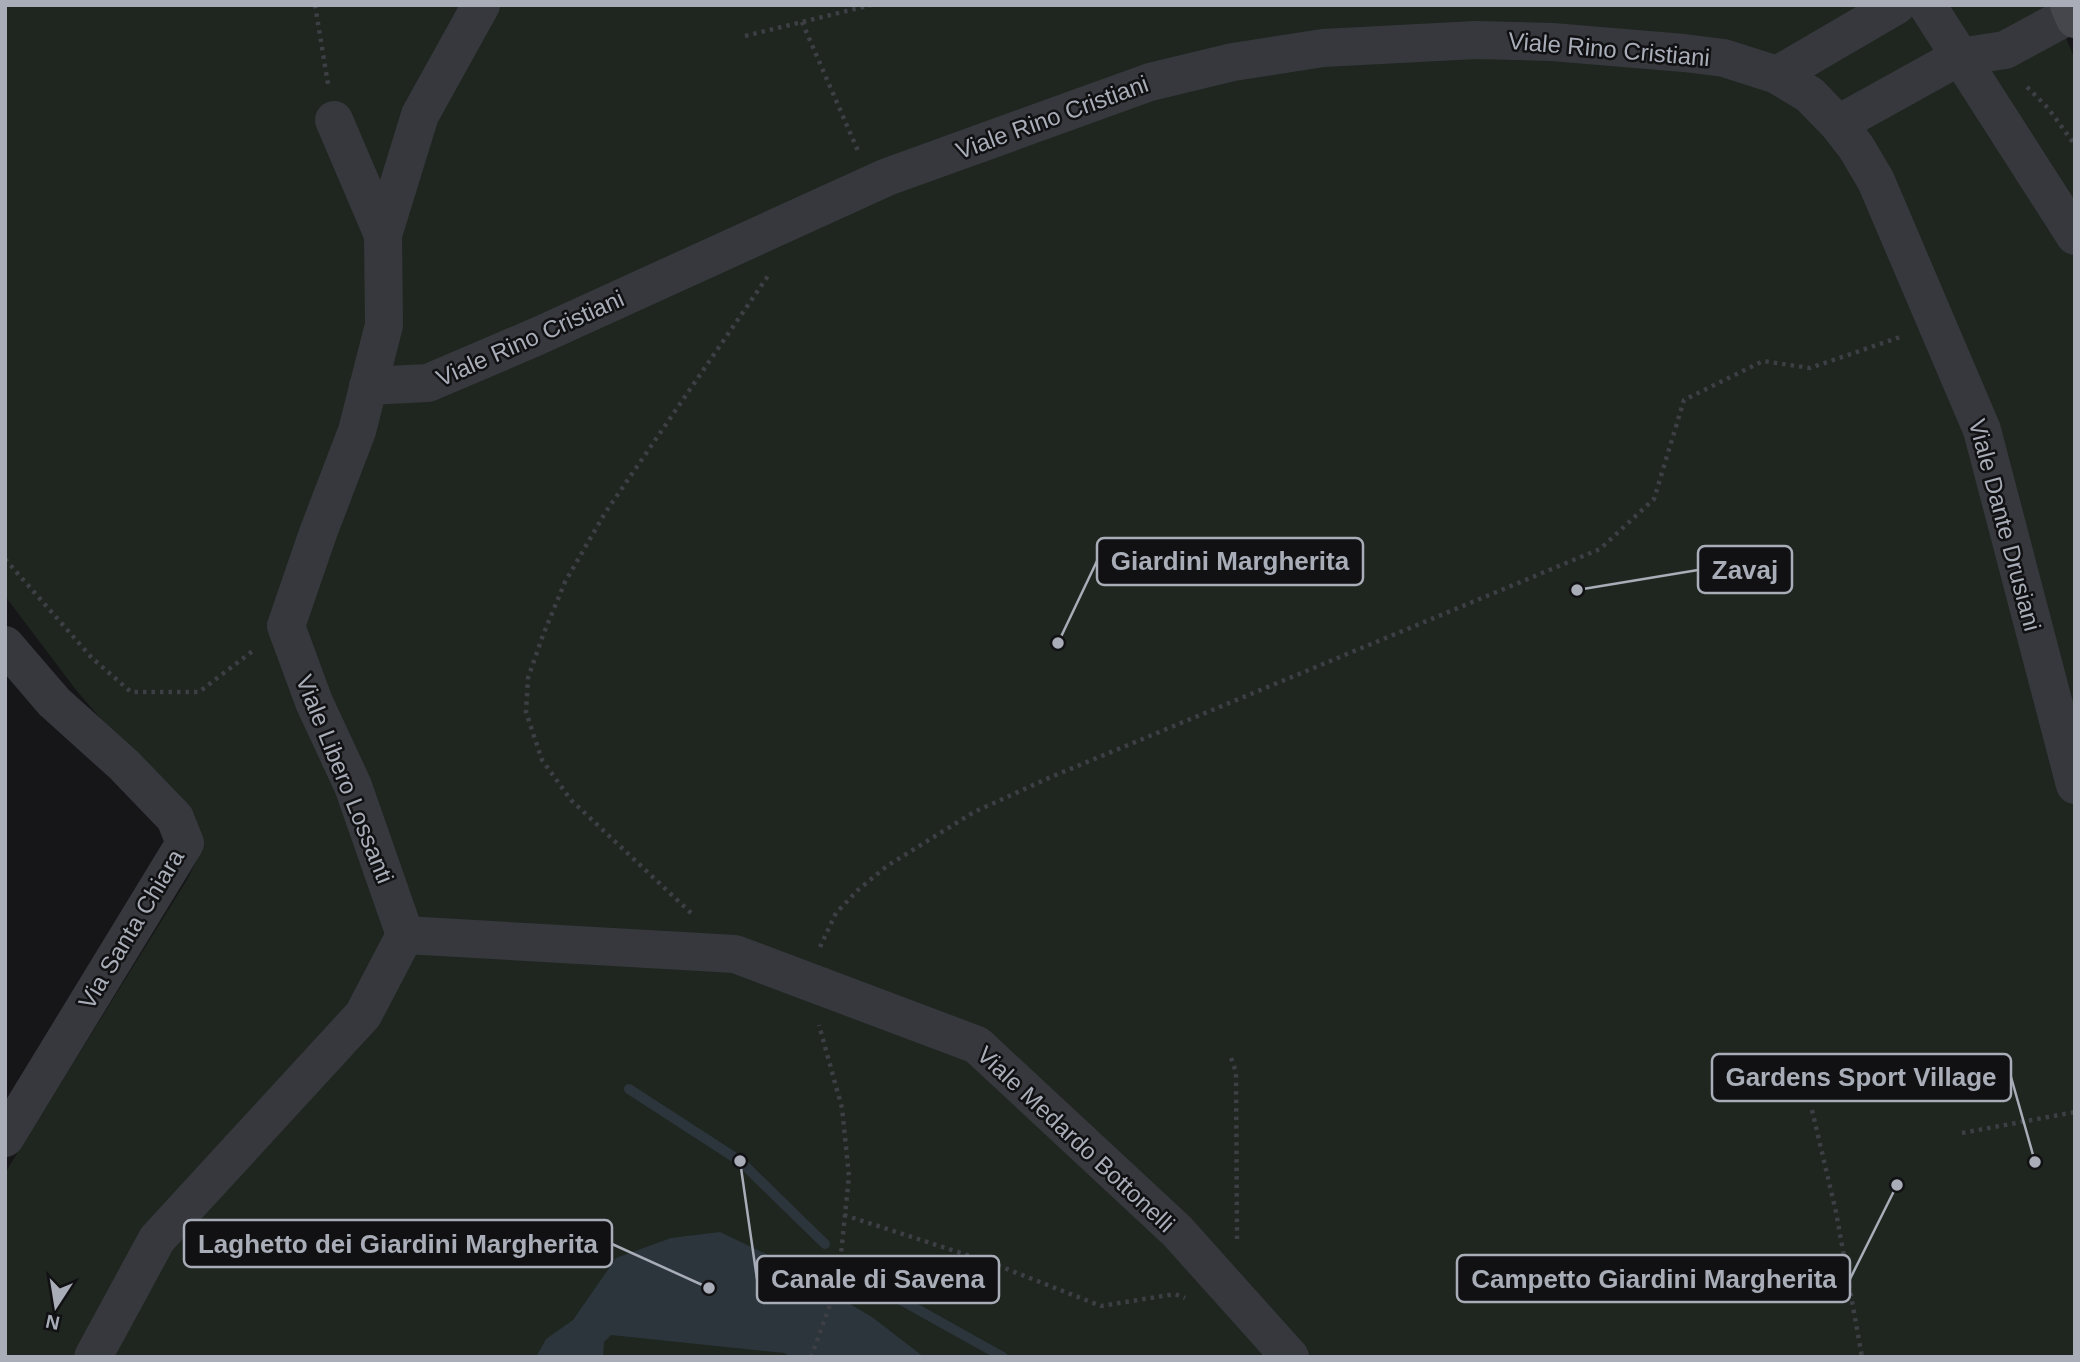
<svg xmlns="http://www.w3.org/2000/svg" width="2080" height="1362" font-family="Helvetica,sans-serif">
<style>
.green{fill:#1e261f}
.water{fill:#2c353c}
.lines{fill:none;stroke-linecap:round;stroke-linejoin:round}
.stream{stroke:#2c353c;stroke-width:10}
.path{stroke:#3d3f44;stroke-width:4.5;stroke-dasharray:3.5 5;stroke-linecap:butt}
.street{stroke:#37383d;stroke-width:38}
.secondary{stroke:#45474d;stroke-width:38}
.labels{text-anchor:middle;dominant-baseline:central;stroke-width:5;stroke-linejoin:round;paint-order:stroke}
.street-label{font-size:24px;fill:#a8adb8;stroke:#111113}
.leader{fill:none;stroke:#a8adb8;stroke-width:2.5}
.callout-dot{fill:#a8adb8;stroke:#111113;stroke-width:2.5}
.callout{fill:#111113;stroke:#a8adb8;stroke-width:2.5}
.callout-label{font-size:26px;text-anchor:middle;font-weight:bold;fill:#a8adb8}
</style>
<rect width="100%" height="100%" fill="#161618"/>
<path class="green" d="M5,5H2053L2075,60V1357H5V1173L188,878L201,851L191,823L76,690L5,596Z"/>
<path class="water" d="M720,1232L766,1254L872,1317L924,1357H792L784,1353L611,1335L604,1342L603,1357H536L546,1339L573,1320L616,1258L671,1238Z"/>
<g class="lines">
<path class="stream" d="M629,1089L740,1161L825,1244
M854,1274L1003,1357"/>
<path class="path" d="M315,5L328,84
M802,22L858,151
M745,36L871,5
M2027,87L2048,108L2075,145
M5,559L92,658L131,692H199L254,650
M691,913L571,800L542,760L526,712L528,678L543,635L565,582L605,513L770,273
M820,947L836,913L858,890L887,866L974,812L1051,777L1600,549L1654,499L1684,400L1763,361L1810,368L1903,336
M1231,1058L1236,1072L1237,1239
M1812,1110L1836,1212L1862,1357
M1962,1133L2075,1112
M844,1215L989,1262L1101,1306L1175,1294L1185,1298
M811,1357L838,1283L849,1176L842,1108L819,1025"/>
<path class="street" d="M1927,5L2075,236
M1777,75L1897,5
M1838,124L1856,147L1876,181L1982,430L2075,785
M383,235L420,115L481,5
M368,386L428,383L538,336L887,177L1150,82L1233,62L1323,48L1476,40L1552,42L1684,53L1724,58L1777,75L1810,95L1838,124L1959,57L2005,50L2075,12
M5,645L54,702L124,765L175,818L185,843L5,1138
M405,935L735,954L977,1045L1177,1231L1290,1357
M93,1357L157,1239L363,1015L405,935L353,786L314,702L286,626L318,533L357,431L384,325L383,235L334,120"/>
<path class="secondary" d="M2069,5L2075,19"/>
</g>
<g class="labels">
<g class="street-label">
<text transform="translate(1609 49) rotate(5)">Viale Rino Cristiani</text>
<text transform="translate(1052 117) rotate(-20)">Viale Rino Cristiani</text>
<text transform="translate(530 338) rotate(-24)">Viale Rino Cristiani</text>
<text transform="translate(2005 525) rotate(75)">Viale Dante Drusiani</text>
<text transform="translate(345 779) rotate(68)">Viale Libero Lossanti</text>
<text transform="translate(131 929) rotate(-59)">Via Santa Chiara</text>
<text transform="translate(1076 1139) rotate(43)">Viale Medardo Bottonelli</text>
</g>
</g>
<path class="leader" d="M1058 643L1097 561M1577 590L1698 570M2035 1162L2011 1077M709 1288L612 1244M1897 1185L1850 1279M740 1161L757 1279"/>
<g class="callout-dot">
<circle cx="1058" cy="643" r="7"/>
<circle cx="1577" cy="590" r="7"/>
<circle cx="2035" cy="1162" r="7"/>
<circle cx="709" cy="1288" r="7"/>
<circle cx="1897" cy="1185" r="7"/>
<circle cx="740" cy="1161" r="7"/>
</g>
<g class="callout">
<rect x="1097" y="538" width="266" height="47" rx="7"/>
<rect x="1698" y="546" width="94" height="47" rx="7"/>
<rect x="1712" y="1054" width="299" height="47" rx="7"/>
<rect x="184" y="1220" width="428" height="47" rx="7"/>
<rect x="1457" y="1255" width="393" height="47" rx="7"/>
<rect x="757" y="1256" width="242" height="47" rx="7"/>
</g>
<g class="callout-label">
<text x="1230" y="570">Giardini Margherita</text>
<text x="1745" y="579">Zavaj</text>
<text x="1861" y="1086">Gardens Sport Village</text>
<text x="398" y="1253">Laghetto dei Giardini Margherita</text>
<text x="1654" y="1288">Campetto Giardini Margherita</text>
<text x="878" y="1288">Canale di Savena</text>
</g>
<rect width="2080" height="1362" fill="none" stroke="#a8adb8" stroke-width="14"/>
<g transform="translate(56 1306) rotate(192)" stroke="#111113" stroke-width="5" paint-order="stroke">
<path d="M0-5L12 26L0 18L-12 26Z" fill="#a8adb8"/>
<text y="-10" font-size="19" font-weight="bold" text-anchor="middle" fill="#a8adb8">N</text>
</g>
</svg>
